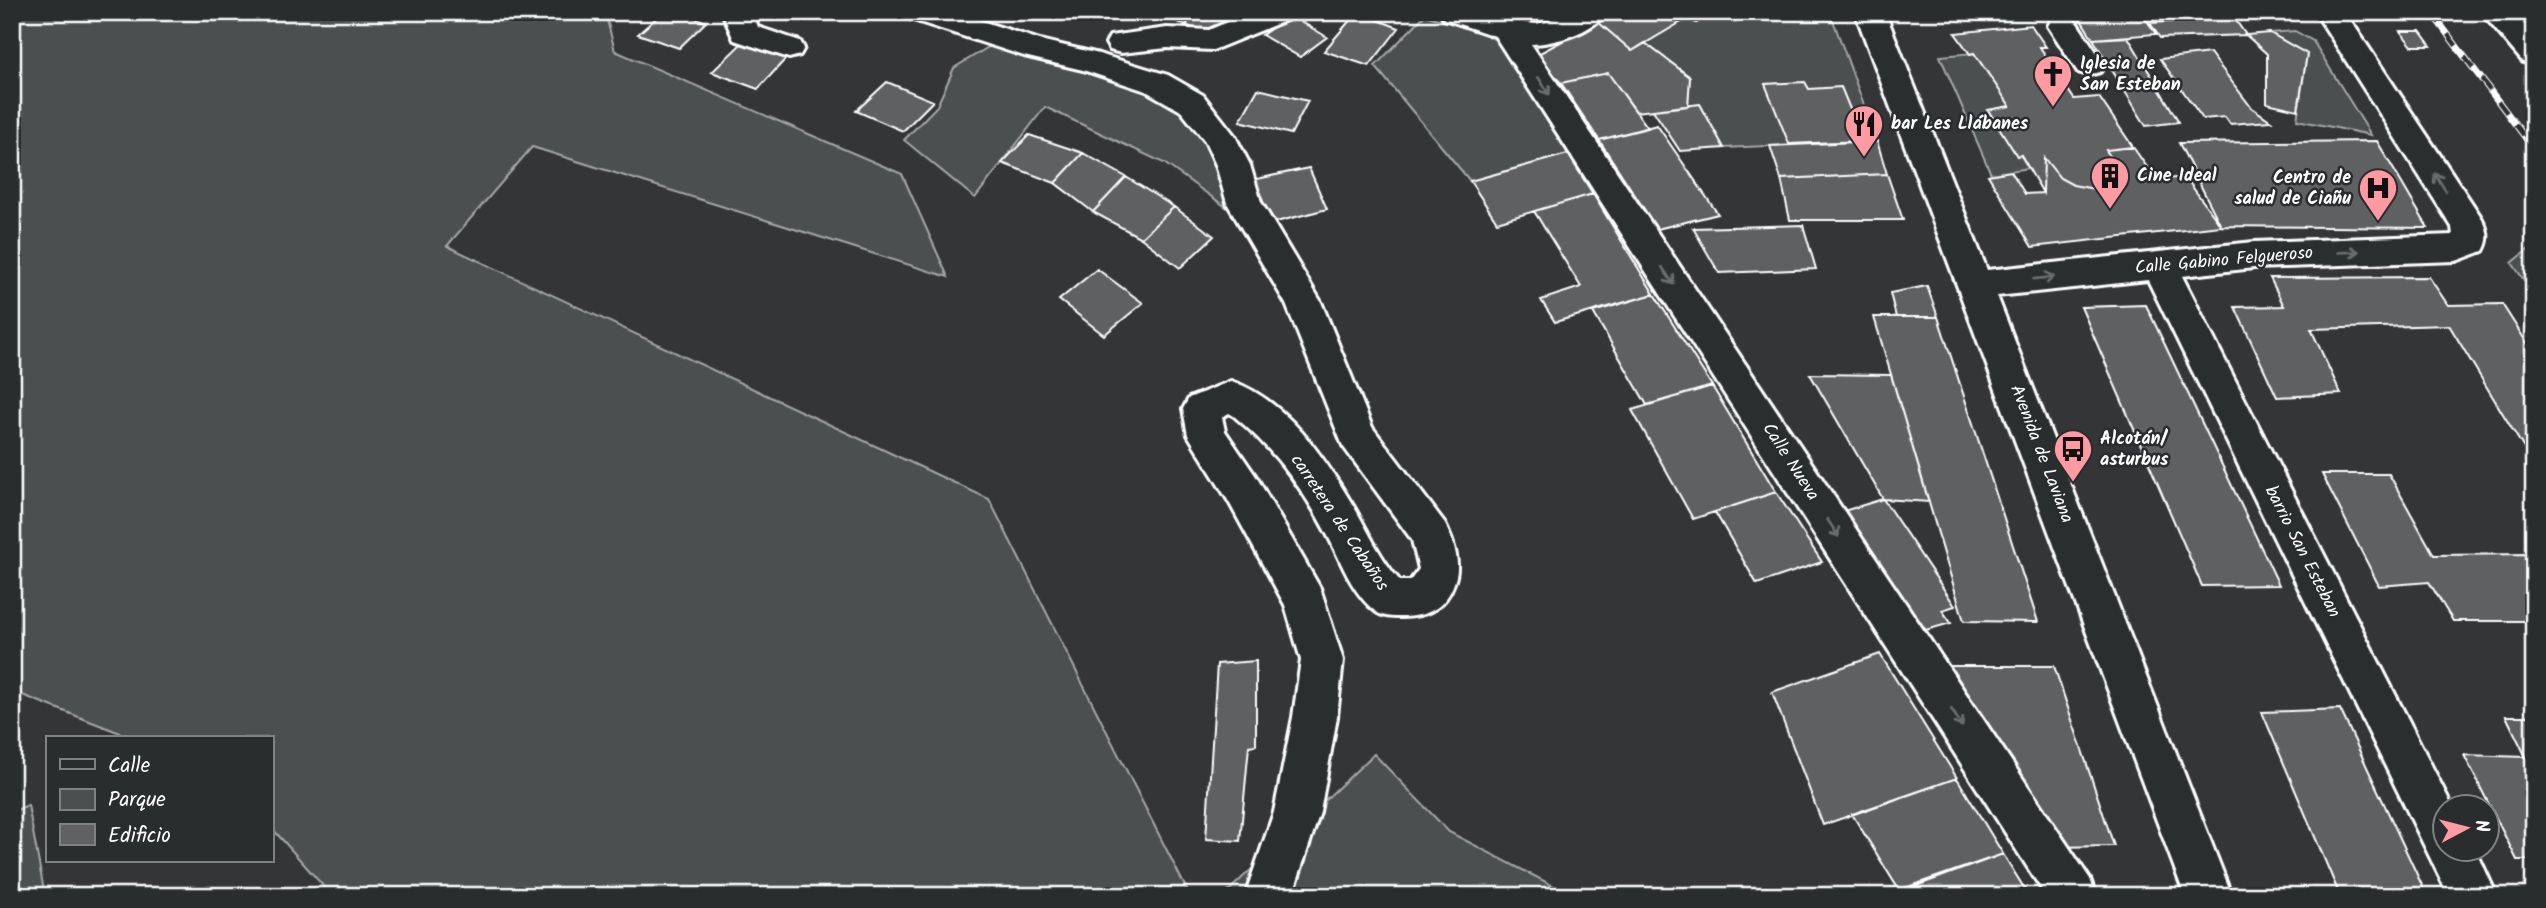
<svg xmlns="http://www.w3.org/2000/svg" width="2546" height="908" font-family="Kalam,sans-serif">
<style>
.green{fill:#4c4f50;stroke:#a6a7a8;stroke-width:2}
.building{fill:#5f6162;stroke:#fff;stroke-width:2}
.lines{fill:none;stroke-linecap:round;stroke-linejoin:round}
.minor-casing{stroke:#fff;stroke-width:6}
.minor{fill:#2a2d2e;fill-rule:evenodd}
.rail-casing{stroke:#fff;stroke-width:7}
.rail{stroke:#2a2d2e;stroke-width:4.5;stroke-dasharray:14;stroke-linecap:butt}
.oneway{stroke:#6a6c6d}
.labels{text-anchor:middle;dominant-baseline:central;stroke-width:5;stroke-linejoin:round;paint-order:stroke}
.poi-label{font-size:18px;font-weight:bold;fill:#fff;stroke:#2a2d2e;text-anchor:start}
.street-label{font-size:18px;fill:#fff;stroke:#2a2d2e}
</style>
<rect width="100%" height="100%" fill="#333536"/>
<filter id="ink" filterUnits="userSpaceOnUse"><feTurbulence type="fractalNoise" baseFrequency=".0143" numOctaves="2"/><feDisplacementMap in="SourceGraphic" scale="14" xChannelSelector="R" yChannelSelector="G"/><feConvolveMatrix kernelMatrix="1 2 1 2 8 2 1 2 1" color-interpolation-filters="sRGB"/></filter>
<g filter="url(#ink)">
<path class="green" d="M12,12H605L615,51L902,174L948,277L532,147L447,246L989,499L1190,896H332L271,827V738H133L12,691Z
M1716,12H1830L1877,141L1724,148L1700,104L1688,106L1690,77L1645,43L1688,18L1696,23Z
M2141,12H2231L2234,18L2148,23Z
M1425,15L1481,32L1497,41L1568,154L1470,181L1375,66Z
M2295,31L2313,41L2371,135L2297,120L2307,54L2270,33Z
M995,43C1038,56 1158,82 1186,112C1212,139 1220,174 1229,209L1164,163L1045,107L975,198L904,140L937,106L954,68Z
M1974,53L2010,106L1988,111L2029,168L1991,174L1940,56Z
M2534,245V294L2512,263Z
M1374,754L1449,832L1573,896H1223Z
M28,805L45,896H15L12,890V812Z"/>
<path class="building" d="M663,12H679L706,22L679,48L638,34Z
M1150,12H1196L1186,25Z
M1196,12H1237L1212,36L1186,25Z
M1357,12L1399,28L1369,66L1324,51Z
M1617,12H1680L1688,18L1632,51L1598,22Z
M1680,12H1716L1696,23Z
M2076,12H2141L2156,34L2093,39Z
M1290,15L1327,37L1300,57L1262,35Z
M2234,18L2246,35L2160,38L2150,23Z
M1598,22L1632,51L1645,43L1690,77L1688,106L1636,112L1608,73L1561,83L1536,55Z
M2031,25L2046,47H2040L2074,99L2099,97L2133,147L2106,150L2119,171L2117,180L2111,186L2100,190L2073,185L2060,178L2044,158L2043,193L2021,155L2017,156L1988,110L2010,106L1974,53L1970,54L1955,33Z
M2400,31H2420L2431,46H2412Z
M2270,33L2307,54L2298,110L2267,103V54L2246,35Z
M2128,37L2179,122L2146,126L2093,39Z
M744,41L791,53L758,89L712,72Z
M2210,53L2251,107L2271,121L2230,124L2225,117L2203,119L2160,59Z
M1608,73L1648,128L1599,140L1561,83Z
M887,82L933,101L903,131L856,111Z
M1805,82L1809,89L1841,87L1863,141L1789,144L1765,84Z
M1258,89L1308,101L1291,134L1240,121Z
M1700,104L1724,148L1680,151L1653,110Z
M1657,125L1718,214L1657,229L1599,140Z
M1029,135L1083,153L1055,183L1002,163Z
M1877,141L1887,174L1781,179L1770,146Z
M2377,141L2428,228L2221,226L2179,143Z
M2133,147L2156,180L2185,177L2221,226L2032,247L1988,175L2011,171L2025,194L2043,193L2044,158L2060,178L2073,185L2100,190L2111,186L2117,180L2119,171L2106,150Z
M1083,153L1126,177L1093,212L1055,183Z
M1568,154L1593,194L1497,222L1470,181Z
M1309,168L1327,209L1272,223L1252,180Z
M1887,174L1903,220H1790L1781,179Z
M1126,177L1174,207L1141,238L1093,212Z
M1593,194L1654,294L1555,322L1541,300L1581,287L1534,211Z
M1174,207L1214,236L1180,268L1141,238Z
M1803,225L1816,269L1719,273L1693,228Z
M1097,269L1143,303L1104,335L1059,300Z
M2429,277L2448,305L2502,304L2534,354V465L2449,325L2311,329L2341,394L2277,397L2235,307L2284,306L2270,278Z
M1927,286L1938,317H1896L1890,293Z
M1654,294L1712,386L1647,405L1593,312Z
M2146,305L2279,585L2202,586L2081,307Z
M1874,317H1938L2038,622L1964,621Z
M1810,374L1891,375L1929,502L1883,499Z
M1712,386L1776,492L1693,519L1632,410Z
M2322,474H2389L2434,555L2534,554V621H2453L2429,582L2379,586Z
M1776,492L1822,562L1757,584L1715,512Z
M1883,499L1955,606L1942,610L1951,623L1915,633L1837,513Z
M1880,654L1957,778L1823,825L1772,692Z
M1256,661V745L1249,746L1240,841L1206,839L1217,664Z
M1937,666H2054L2114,846L2051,847Z
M2340,709L2427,896H2340L2262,712Z
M2506,716H2534V860H2517L2464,755L2526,757Z
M1957,778L2003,854L1899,890L1852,814Z
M2003,854L2029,896H1889Z"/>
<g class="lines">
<g class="minor-casing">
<path id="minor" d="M722,12H752L758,27L800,41L804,48L800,55L789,58L734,40Z
M906,12H954L1040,40L1099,54L1168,75L1203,95L1235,136L1250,165L1261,202L1321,302L1372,427L1444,522C1453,541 1462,563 1454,583C1445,609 1426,617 1401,617C1392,617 1382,617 1375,611C1351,592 1341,560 1327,534C1304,490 1273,448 1234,416L1229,413L1222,417L1225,431L1257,478L1320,588L1343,660L1337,717L1320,812L1292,896H1245L1274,812L1293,717L1301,660L1285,605L1229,502L1188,435L1183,409L1189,398L1231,381C1287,400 1325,459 1354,507C1369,533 1380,558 1400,581H1410L1419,569L1412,540L1343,446L1286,304L1227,203L1216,165L1205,141L1181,111L1146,91L1083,70L1024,56L910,19Z
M1250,12H1293L1289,19L1213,50L1167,48L1121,53L1110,50L1106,43L1110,36L1167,28L1209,30Z
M1440,12H1487L1515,21L1535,24L1546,22L1567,12H1606C1593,32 1554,44 1531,44L2090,879L2096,896H2046L1495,36L1444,19Z
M1855,12H1885L1987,270L2254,242L2453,235L2452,227L2315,12H2345L2481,217C2488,229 2490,239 2483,251L2456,261L2254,268L2182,276L2452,806H2444V848H2475L2497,896H2449L2148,280L1997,296L2232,896H2185Z
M2481,12H2513L2534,35V65L2523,62Z
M2063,16L2074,19L2105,65L2100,72L2089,75L2078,72L2048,26L2052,19Z"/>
</g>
<use href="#minor" class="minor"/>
<g class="rail-casing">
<path id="rail" d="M2431,12L2534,149"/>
</g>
<use href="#rail" class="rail"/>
</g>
<defs><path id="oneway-shaft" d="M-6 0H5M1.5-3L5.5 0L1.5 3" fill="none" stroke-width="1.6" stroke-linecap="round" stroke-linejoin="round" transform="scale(1.75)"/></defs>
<g class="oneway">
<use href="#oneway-shaft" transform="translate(1544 86) rotate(57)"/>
<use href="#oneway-shaft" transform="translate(2440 182) rotate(-123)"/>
<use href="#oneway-shaft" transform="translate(2349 252) rotate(-2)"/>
<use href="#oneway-shaft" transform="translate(1668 276) rotate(57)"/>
<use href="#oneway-shaft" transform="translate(2044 278) rotate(-6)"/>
<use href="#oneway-shaft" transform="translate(1833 528) rotate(57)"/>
<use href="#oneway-shaft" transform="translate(1957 718) rotate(57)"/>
</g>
</g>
<defs>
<g id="church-pin" transform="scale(2.0125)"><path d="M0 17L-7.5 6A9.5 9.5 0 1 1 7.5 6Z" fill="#ff9aa2" stroke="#2a2d2e"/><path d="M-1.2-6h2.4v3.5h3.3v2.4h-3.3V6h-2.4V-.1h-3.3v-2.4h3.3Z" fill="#111"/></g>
<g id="restaurant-pin" transform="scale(2.0125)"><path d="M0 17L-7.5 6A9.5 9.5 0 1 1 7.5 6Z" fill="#ff9aa2" stroke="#2a2d2e"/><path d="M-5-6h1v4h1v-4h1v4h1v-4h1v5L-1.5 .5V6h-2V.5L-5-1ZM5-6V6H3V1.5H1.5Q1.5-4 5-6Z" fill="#111"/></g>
<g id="building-pin" transform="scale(2.0125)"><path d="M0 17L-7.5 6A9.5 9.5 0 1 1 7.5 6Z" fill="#ff9aa2" stroke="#2a2d2e"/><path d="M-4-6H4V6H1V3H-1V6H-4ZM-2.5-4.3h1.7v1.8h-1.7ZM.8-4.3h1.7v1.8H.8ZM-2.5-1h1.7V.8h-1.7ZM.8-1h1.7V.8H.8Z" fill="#111"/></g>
<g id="hospital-pin" transform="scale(2.0125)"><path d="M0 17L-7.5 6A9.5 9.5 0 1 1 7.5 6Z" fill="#ff9aa2" stroke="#2a2d2e"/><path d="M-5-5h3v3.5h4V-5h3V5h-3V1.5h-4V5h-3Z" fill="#111"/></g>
<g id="bus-pin" transform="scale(2.0125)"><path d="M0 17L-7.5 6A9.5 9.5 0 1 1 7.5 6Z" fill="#ff9aa2" stroke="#2a2d2e"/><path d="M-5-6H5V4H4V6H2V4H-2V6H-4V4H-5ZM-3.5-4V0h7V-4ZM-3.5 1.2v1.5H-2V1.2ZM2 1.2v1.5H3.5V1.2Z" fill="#111"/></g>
</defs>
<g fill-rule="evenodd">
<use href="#church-pin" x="2053" y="74"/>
<use href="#restaurant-pin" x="1864" y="124"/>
<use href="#building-pin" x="2110" y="176"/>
<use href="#hospital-pin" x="2378" y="188"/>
<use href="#bus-pin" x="2073" y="449"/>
</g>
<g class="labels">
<g class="poi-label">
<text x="2080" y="64">Iglesia de<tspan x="2080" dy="21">San Esteban</tspan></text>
<text x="1891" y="124">bar Les Llábanes</text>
<text x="2137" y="176">Cine Ideal</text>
<text x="2351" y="178" text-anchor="end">Centro de<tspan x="2351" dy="21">salud de Ciañu</tspan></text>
<text x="2100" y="439">Alcotán/<tspan x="2100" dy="21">asturbus</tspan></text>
</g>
<g class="street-label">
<text transform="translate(2224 261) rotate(-5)">Calle Gabino Felgueroso</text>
<text transform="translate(2041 454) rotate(69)">Avenida de Laviana</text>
<text transform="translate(1790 462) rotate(57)">Calle Nueva</text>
<text transform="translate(1339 523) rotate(56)">carretera de Cabaños</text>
<text transform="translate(2302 552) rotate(63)">barrio San Esteban</text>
</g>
</g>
<rect width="2546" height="908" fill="none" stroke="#2a2d2e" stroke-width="42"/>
<rect x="21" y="21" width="2504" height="866" fill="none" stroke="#fff" stroke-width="2.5" filter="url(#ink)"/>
<rect x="46" y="736" width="228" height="126" fill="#2a2d2e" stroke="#7f8182" stroke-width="2"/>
<rect x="60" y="759" width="35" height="10" fill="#2a2d2e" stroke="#7f8182" stroke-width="2"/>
<text x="108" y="772" font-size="21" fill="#ffffff">Calle</text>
<rect x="60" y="789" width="35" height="21" fill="#4c4f50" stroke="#7f8182" stroke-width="2"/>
<text x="108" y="806" font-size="21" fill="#ffffff">Parque</text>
<rect x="60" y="824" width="35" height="21" fill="#5f6162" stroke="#7f8182" stroke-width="2"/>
<text x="108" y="842" font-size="21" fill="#ffffff">Edificio</text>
<g transform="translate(2466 828) rotate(83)"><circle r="33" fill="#2a2d2e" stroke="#7f8182" stroke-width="2"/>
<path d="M0-5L12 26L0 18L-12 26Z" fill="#ff9aa2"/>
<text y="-10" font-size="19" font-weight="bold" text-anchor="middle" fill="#ffffff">N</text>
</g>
</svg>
